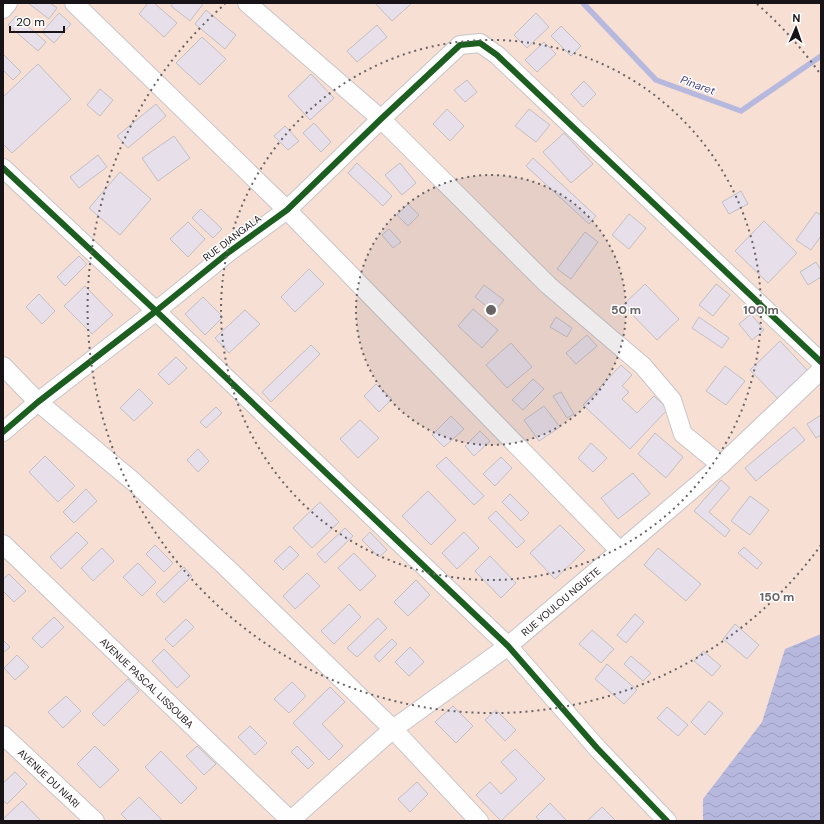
<svg xmlns="http://www.w3.org/2000/svg" width="824" height="824" font-family="'DM Sans',sans-serif">
<style>
.green{fill:#f7dfd4}
.water{fill:url(#water-waves)}
.lines{fill:none;stroke-linecap:round;stroke-linejoin:round}
.stream{stroke:#b7b8de;stroke-width:5.5}
.building{fill:#e7dfea;stroke:#c2bfc2}
.minor-casing{stroke:#c9c4c7;stroke-width:20}
.minor{stroke:#fffefe;stroke-width:18}
.cycleway-casing{stroke:#fff;stroke-width:8}
.cycleway{stroke:#1b5e20;stroke-width:6}
.ring{fill:none;stroke:#686466;stroke-width:2;stroke-dasharray:2 4}
.labels{text-anchor:middle;dominant-baseline:central;stroke-width:3;stroke-linejoin:round;paint-order:stroke}
.street-label{font-size:10px;fill:#181316;stroke:#fff}
.water-label{font-size:11px;font-style:italic;fill:#454486;stroke:#fff}
.centre{fill:#686466;stroke:#fff;stroke-width:2}
.ring-label{font-size:12px;text-anchor:middle;font-weight:bold;fill:#686466;stroke:#fff;stroke-width:3;stroke-linejoin:round;paint-order:stroke}
</style>
<defs>
<pattern id="water-waves" width="16" height="10" patternUnits="userSpaceOnUse"><rect width="16" height="10" fill="#b7b8de"/><path d="M0 5q4-4 8 0t8 0" fill="none" stroke="#9d9dbe"/></pattern>
</defs>
<rect width="100%" height="100%" fill="#fdf9fb"/>
<path class="green" d="M3,3H821V821H3Z"/>
<path class="water" d="M821,634V821H703V799L762,722L785,649Z"/>
<g class="lines">
<path class="stream" d="M583,3L656,80L741,111L821,56"/>
</g>
<path class="building" d="M28,3H50L57,8L49,19Z
M148,3H154L177,23L164,37L139,14Z
M173,3H202L203,4L190,21L171,6Z
M375,3H412L392,21Z
M206,10L236,35L225,49L195,24Z
M59,13L71,24L54,43L42,32Z
M536,13L549,27L527,48L514,35Z
M16,16L46,42L38,51L8,25Z
M377,25L387,37L357,62L347,51Z
M561,26L581,46L571,56L551,36Z
M202,37L226,59L200,85L176,63Z
M544,42L556,54L537,72L525,60Z
M3,54L21,72L13,80L3,70Z
M38,64L71,99L12,153L3,144V97Z
M311,74L334,98L310,120L288,96Z
M467,80L477,92L465,102L454,90Z
M584,81L596,94L583,107L571,94Z
M100,89L113,100L100,116L87,105Z
M156,104L166,116L128,148L117,136Z
M447,109L464,126L450,141L433,124Z
M529,109L550,125L536,142L515,126Z
M314,123L331,142L321,152L303,133Z
M285,126L299,141L288,150L274,136Z
M564,133L593,164L571,183L543,152Z
M174,136L190,158L158,181L142,158Z
M98,155L107,167L79,188L70,177Z
M533,158L596,216L589,224L526,166Z
M357,163L392,196L383,206L348,173Z
M400,163L416,183L402,195L385,175Z
M120,172L151,199L120,235L89,208Z
M741,191L748,204L729,214L722,202Z
M408,204L419,215L408,226L397,215Z
M201,209L222,229L213,238L192,218Z
M816,212L821,215V236L811,250L796,240Z
M629,214L646,228L629,249L612,235Z
M764,221L797,253L768,283L735,251Z
M188,222L205,239L188,257L170,239Z
M389,229L401,242L393,248L382,235Z
M585,232L598,242L571,279L557,269Z
M79,256L87,264L65,286L57,277Z
M816,262L821,270V277L808,285L800,272Z
M309,269L324,284L295,312L281,297Z
M645,284L679,319L657,340L623,305Z
M716,284L730,295L713,316L699,305Z
M484,285L504,300L494,312L475,297Z
M85,286L113,315L92,334L64,306Z
M39,294L55,311L42,324L26,307Z
M203,297L223,317L205,335L185,314Z
M473,309L498,330L482,348L458,326Z
M245,310L260,324L229,353L215,338Z
M751,314L764,330L752,340L739,324Z
M556,317L572,328L567,337L550,327Z
M699,317L729,338L722,348L692,328Z
M587,335L597,346L576,364L566,353Z
M780,341L809,372L779,400L750,370Z
M511,343L532,367L507,388L486,365Z
M311,345L320,354L271,402L262,392Z
M176,357L187,368L169,385L158,374Z
M621,365L632,375L622,386L629,392L622,399L637,413L654,396L668,409L630,449L583,405Z
M725,366L745,381L726,405L706,391Z
M533,379L544,389L523,410L512,400Z
M376,384L392,399L379,412L364,396Z
M139,389L153,403L134,421L120,408Z
M561,392L574,414L567,418L553,396Z
M544,406L560,427L539,441L524,420Z
M216,407L222,413L206,428L200,422Z
M821,415V435L816,438L807,424Z
M451,416L464,429L444,447L432,435Z
M360,420L379,438L358,458L340,439Z
M794,427L805,440L756,481L745,468Z
M480,431L490,441L474,456L465,446Z
M655,433L683,457L666,478L638,454Z
M591,443L607,458L593,472L578,458Z
M198,449L209,461L198,472L187,460Z
M45,456L75,486L58,502L29,472Z
M446,457L484,496L474,505L436,466Z
M501,457L512,468L495,486L483,474Z
M633,473L650,494L618,519L601,498Z
M721,480L730,488L709,512L730,530L725,537L694,511Z
M86,489L97,501L74,523L63,512Z
M428,491L456,520L431,545L402,516Z
M510,494L529,513L521,521L502,502Z
M750,496L769,510L750,535L731,521Z
M320,502L339,522L312,548L293,528Z
M496,511L525,541L517,548L488,518Z
M560,525L585,550L555,579L530,553Z
M345,528L353,536L325,563L317,554Z
M77,532L88,543L61,569L50,557Z
M370,532L387,550L379,557L362,540Z
M464,532L479,548L457,569L442,553Z
M155,545L173,563L164,572L146,554Z
M290,546L299,555L283,570L274,561Z
M744,547L762,563L757,569L738,553Z
M102,548L114,561L93,581L81,568Z
M658,548L701,584L686,601L644,565Z
M354,553L376,576L360,591L338,568Z
M490,556L516,583L501,598L475,571Z
M138,563L156,582L142,596L123,577Z
M184,567L192,576L164,603L156,594Z
M307,573L320,586L295,609L283,596Z
M9,574L26,591L14,602L3,591V579Z
M416,580L430,595L408,616L394,602Z
M349,604L361,617L334,644L321,631Z
M635,614L644,622L626,643L617,635Z
M54,617L64,627L42,648L32,638Z
M378,618L387,628L357,657L347,648Z
M186,619L194,627L173,647L165,639Z
M735,624L759,645L747,659L723,639Z
M592,630L614,649L601,663L579,644Z
M392,639L397,644L379,662L374,656Z
M3,640L10,647L3,653Z
M410,647L424,662L409,676L395,662Z
M164,649L190,676L177,688L152,661Z
M703,651L721,666L712,676L694,661Z
M17,655L29,667L15,680L4,668Z
M631,656L651,673L643,681L624,664Z
M607,664L637,690L624,704L595,679Z
M128,679L139,691L104,726L92,714Z
M292,682L306,696L289,713L274,699Z
M330,687L345,702L322,724L343,746L329,760L293,723Z
M66,696L81,711L63,728L48,712Z
M709,701L723,713L705,735L691,722Z
M453,706L473,726L456,743L435,722Z
M667,707L688,725L678,736L657,718Z
M496,710L516,730L505,741L485,720Z
M250,726L267,743L255,755L238,737Z
M95,746L119,770L100,788L77,764Z
M197,746L216,764L204,775L186,756Z
M297,746L314,763L308,769L291,752Z
M515,749L545,779L501,821L476,795L490,782L501,794L517,779L501,762Z
M161,751L197,788L181,804L145,767Z
M15,772L27,784L7,804L3,800V783Z
M417,782L428,794L410,812L398,799Z
M139,797L163,821H128L121,814Z
M22,801L41,821H6L3,819Z
M550,803L567,821H540L536,817Z
M602,807L616,821H587Z"/>
<g class="lines">
<g class="minor-casing">
<g id="minor">
<path d="M74,3L287,210L620,551"/>
<path d="M247,3L381,119L548,285L643,366L672,400L683,434L721,465"/>
<path d="M3,9L8,3"/>
<path d="M3,168L156,311L508,646L597,748L667,821"/>
<path d="M3,366L38,402L135,483L227,568L393,729L479,821"/>
<path d="M3,432L38,402L156,311L229,252L287,210L381,119L460,45L480,43L497,55L821,362"/>
<path id="s1" d="M3,544L291,821"/>
<path id="s2" d="M3,735L95,821"/>
<path id="s3" d="M290,821L393,729L508,646L620,551L721,465L821,370"/>
</g>
</g>
<use href="#minor" class="minor"/>
<g class="cycleway-casing">
<path id="cycleway" d="M3,168L156,311L508,646L597,748L667,821
M3,432L38,402L156,311L229,252L287,210L381,119L460,45L480,43L497,55L821,362"/>
</g>
<use href="#cycleway" class="cycleway"/>
</g>
<circle cx="491" cy="310" r="135" fill="#686466" fill-opacity=".12"/>
<g class="ring">
<circle cx="491" cy="310" r="135"/>
<circle cx="491" cy="310" r="270"/>
<path d="M821 545A405 405 0 1 1 225 4M757 4A405 405 0 0 1 821 75"/>
</g>
<g class="labels">
<g class="street-label">
<text transform="translate(232 238) rotate(-37)">RUE DIANGALA</text>
<text stroke="none"><textPath href="#s3" startOffset="349">RUE YOULOU NGUETE</textPath></text>
<text stroke="none"><textPath href="#s1" startOffset="200">AVENUE PASCAL LISSOUBA</textPath></text>
<text stroke="none"><textPath href="#s2" startOffset="63">AVENUE DU NIARI</textPath></text>
</g>
<g class="water-label">
<text transform="translate(698 85) rotate(20)">Pinaret</text>
</g>
</g>
<circle cx="491" cy="310" r="6" class="centre"/>
<g class="ring-label">
<text x="626" y="314">50 m</text>
<text x="761" y="314">100 m</text>
<text x="777" y="601">150 m</text>
</g>
<rect width="824" height="824" fill="none" stroke="#181316" stroke-width="8"/>
<g transform="translate(796 28) rotate(2)" stroke="#ffffff" stroke-width="3" paint-order="stroke">
<path d="M0-3L7 15L0 10L-7 15Z" fill="#181316"/>
<text y="-6" font-size="11" font-weight="bold" text-anchor="middle" fill="#181316">N</text>
</g>
<path d="M10 26v6h54v-6" fill="none" stroke="#181316" stroke-width="2"/>
<text x="16" y="26" font-size="12" fill="#181316" stroke="#ffffff" stroke-width="3" paint-order="stroke">20 m</text>
</svg>
